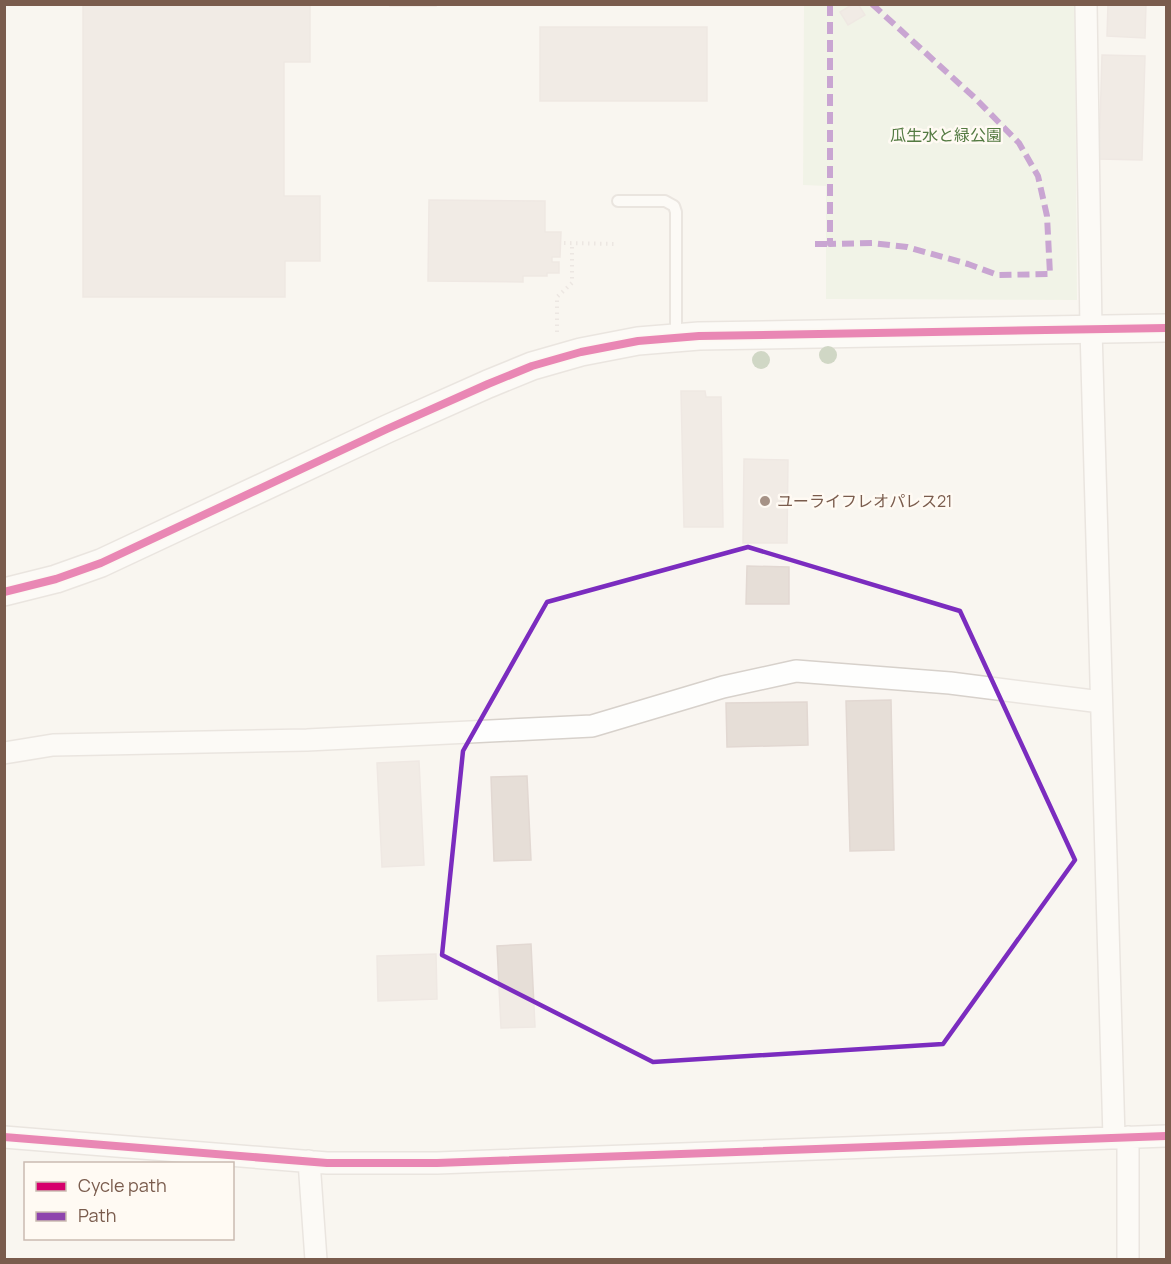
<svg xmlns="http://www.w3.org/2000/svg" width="1171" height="1264" font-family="Manrope,'Noto Sans JP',sans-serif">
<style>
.green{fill:#e7f0db}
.building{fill:#e6ded7;stroke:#e2d8d2;stroke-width:1.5}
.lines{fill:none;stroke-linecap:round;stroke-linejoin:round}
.service-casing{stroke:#d7d1cb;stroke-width:14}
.minor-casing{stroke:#d7d1cb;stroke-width:24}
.tertiary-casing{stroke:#d7d1cb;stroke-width:30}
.path{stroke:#dcd5d0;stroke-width:4;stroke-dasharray:1.5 4.5;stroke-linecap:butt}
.service{stroke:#fefefd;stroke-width:10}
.minor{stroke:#fefefd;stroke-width:21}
.tertiary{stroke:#fefefd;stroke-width:27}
.quiet{stroke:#8e44ad;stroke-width:6;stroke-dasharray:12 6;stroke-linecap:butt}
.cycleway-casing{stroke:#fffaf3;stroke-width:11}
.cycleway{stroke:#d6006c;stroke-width:8}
.tree{fill:#9eb190}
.marked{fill:none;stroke:#7b2cbf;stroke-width:4.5;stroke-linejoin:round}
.poi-dot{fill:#a69286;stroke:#fffaf3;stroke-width:2}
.labels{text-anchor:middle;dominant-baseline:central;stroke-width:5;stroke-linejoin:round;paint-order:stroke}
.park-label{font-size:16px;fill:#537a41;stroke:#fffaf3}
.poi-label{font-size:16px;fill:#7a5c4d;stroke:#fffaf3;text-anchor:start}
</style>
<rect width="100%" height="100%" fill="#f9f5f0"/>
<path class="green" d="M804,5H1075L1077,300L826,299V186L803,185Z"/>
<path class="building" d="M83,4H310V62H284V196H320V261H285V297H83Z
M390,4H436V6H390Z
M853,4H858L865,15L848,25L840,12Z
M1108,4H1146L1145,38L1107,36Z
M540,27H707V101H540Z
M1102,55L1145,56L1142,160L1099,159Z
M429,200L545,201V232H561L560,257H552V262H559V273H547V276H523V282L428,281Z
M681,391H705L706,397H721L723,527H684Z
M744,459L788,460L787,543H743Z
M747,566L789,567V604H746Z
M891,700L894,850L850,851L846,701Z
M807,702L808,745L727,747L726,703Z
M419,761L424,865L382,867L377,763Z
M527,776L531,860L494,861L491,777Z
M531,944L535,1027L501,1028L497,946Z
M436,954L437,999L378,1001L377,956Z"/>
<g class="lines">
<g class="service-casing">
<path id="service" d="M618,201H665L674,206L676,212V337"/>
</g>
<g class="minor-casing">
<path id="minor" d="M1086,4L1091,329L1114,1138
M4,753L53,745L307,740L592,726L723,687L796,671L950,683L1101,702
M4,1137L327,1163H437L1166,1136
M1128,1137V1260
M309,1161L316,1260"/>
</g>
<g class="tertiary-casing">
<path id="tertiary" d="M4,592L56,579L101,563L387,429L488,384L532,366L581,352L638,341L699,336L1166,328"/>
</g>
<path class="path" d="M564,243L618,244
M557,332V297L572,283V243"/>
<use href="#service" class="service"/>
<use href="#minor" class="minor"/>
<use href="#tertiary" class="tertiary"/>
<path class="quiet" d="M830,4V244L872,243L907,247L968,264L998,275L1050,274L1047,216L1038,176L1019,143L975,98L872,4
M815,244H830"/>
<g class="cycleway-casing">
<path id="cycleway" d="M4,592L56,579L101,563L387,429L488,384L532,366L581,352L638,341L699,336L1166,328
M4,1137L327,1163H437L1166,1136"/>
</g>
<use href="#cycleway" class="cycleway"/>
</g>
<g class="tree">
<circle cx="828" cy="355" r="9"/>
<circle cx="761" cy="360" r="9"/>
</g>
<path d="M0 0H1171V1264H0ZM748,547L960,611L1075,860L943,1044L653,1062L442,955L463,751L547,602Z" fill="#f9f5f0" fill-opacity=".55" fill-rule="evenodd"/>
<path class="marked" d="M748,547L960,611L1075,860L943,1044L653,1062L442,955L463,751L547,602Z"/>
<circle class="poi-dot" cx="765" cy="501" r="6"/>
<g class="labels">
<g class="park-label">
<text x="946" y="135">瓜生水と緑公園</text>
</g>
<g class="poi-label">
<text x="777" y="501">ユーライフレオパレス21</text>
</g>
</g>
<rect width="1171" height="1264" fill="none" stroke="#7a5c4d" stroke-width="12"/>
<rect x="24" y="1162" width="210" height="78" fill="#fffaf3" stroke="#cabbb1" stroke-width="1.5"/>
<rect x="36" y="1182" width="30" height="9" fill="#d6006c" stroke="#cabbb1" stroke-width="1.5"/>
<text x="78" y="1192" font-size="18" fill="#7a5c4d">Cycle path</text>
<rect x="36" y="1212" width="30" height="9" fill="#8e44ad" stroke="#cabbb1" stroke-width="1.5"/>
<text x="78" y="1222" font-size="18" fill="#7a5c4d">Path</text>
</svg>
